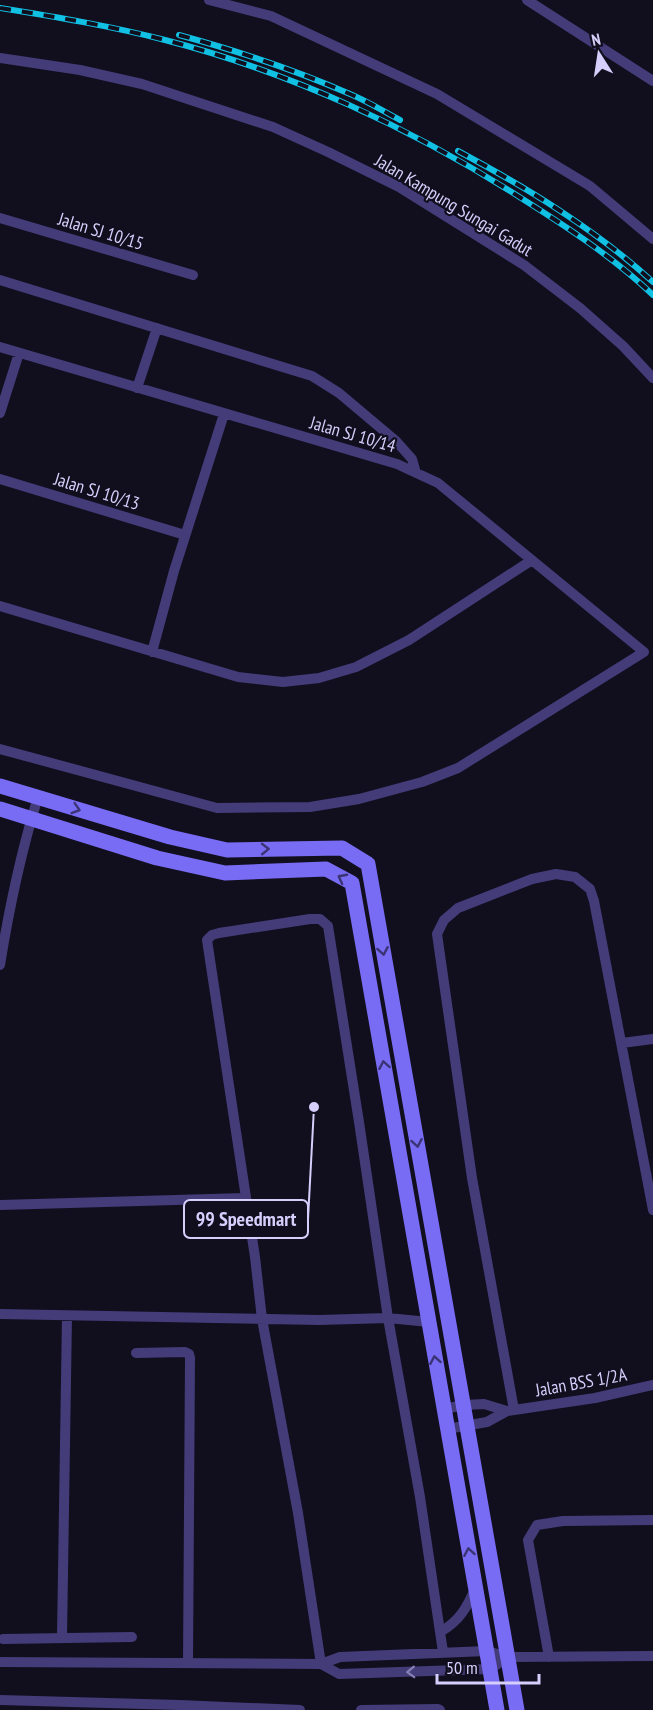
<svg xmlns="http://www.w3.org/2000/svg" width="653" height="1710" font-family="'PT Sans Narrow',sans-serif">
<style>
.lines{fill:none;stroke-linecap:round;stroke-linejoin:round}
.street{stroke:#433c79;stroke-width:10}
.secondary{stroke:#796cf4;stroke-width:15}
.rail-casing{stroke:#11c1e4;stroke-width:6}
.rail{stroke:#110e1e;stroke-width:4;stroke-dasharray:11;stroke-linecap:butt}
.oneway{stroke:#3b3474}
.oneway2{stroke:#857eb4}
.labels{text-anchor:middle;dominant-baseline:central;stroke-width:4.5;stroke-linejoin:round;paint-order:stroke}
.street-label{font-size:18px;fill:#d6cefb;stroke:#110e1e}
.leader{fill:none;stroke:#d6cefb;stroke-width:2}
.callout-dot{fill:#d6cefb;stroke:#110e1e;stroke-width:2}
.callout{fill:#110e1e;stroke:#d6cefb;stroke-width:2}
.callout-label{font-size:20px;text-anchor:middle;font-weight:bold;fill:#d6cefb}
</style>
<rect width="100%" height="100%" fill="#110e1e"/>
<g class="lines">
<path class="street" d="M209,0L271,16L437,94L590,186L653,239
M527,0L653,81
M0,58L80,70L142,84L273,127L328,152L399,187L524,265L580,308L623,346L653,378
M0,218L193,275
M0,280L312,376L339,393L396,441L412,459L416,473
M0,347L397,464L438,483L644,652L458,768L422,782L359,799L310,807L217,808L0,749
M137,388L157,328
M0,413L19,353
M0,479L185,535
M0,606L238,677L283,682L319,678L356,667L409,640L532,560
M152,652L174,571L224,414
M0,965C9,909 21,852 38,797
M622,1043L653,1039
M0,1205L245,1198
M0,1314L319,1320L388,1318L429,1322
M136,1353L185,1352L189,1354L190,1358L188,1663
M444,1409L464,1405L484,1404L507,1411L487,1422L447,1429
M514,1410L472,1178L437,934L444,920L458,908L532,879L556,874L575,877L590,889L594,901L653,1210
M507,1411L595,1398L653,1385
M440,1632C460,1621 467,1607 476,1587
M62,1637L67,1316
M3,1639L132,1637
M549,1657L528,1540L537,1525L563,1521L653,1520
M0,1662L321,1664L340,1657L487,1651L508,1657L653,1656
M321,1664L298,1513L262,1319L255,1257L207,940L212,935L219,933L310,919H320L328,926L359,1122L388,1318L420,1497L443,1652
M321,1664L339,1674L490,1669L508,1657
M0,1700L179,1705L300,1710
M361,1710L438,1709L440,1710"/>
<path class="secondary" d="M0,786L170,837L227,850L342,848L368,864L517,1710
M0,809L157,858L225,873L326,869L352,883L497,1710"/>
<g class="rail-casing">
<path id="rail" d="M0,8C56,17 111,26 165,40C290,72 413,129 521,198C567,227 613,257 653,295
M179,35C238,51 295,70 350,94C367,101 383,111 400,120
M458,151C527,188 595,229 653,282"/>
</g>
<use href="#rail" class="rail"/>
</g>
<defs><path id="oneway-chevron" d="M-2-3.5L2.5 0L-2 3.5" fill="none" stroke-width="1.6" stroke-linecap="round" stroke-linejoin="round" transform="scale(1.5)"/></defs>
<g class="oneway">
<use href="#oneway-chevron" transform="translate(76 809) rotate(17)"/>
<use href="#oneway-chevron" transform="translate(265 849) rotate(-1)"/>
<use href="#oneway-chevron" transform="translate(342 878) rotate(-152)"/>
<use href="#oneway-chevron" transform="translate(383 951) rotate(80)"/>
<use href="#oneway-chevron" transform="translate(384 1065) rotate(-100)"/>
<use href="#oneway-chevron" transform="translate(417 1143) rotate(80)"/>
<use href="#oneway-chevron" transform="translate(435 1360) rotate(-100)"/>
<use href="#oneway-chevron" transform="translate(469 1552) rotate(-100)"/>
</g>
<use class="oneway2" href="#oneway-chevron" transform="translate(411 1672) rotate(178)"/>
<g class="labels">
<g class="street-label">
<text transform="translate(454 205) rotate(31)">Jalan Kampung Sungai Gadut</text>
<text transform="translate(101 231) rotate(17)">Jalan SJ 10/15</text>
<text transform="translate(353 434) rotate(16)">Jalan SJ 10/14</text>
<text transform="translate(97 491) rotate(17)">Jalan SJ 10/13</text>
<text transform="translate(581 1382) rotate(-10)">Jalan BSS 1/2A</text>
</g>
</g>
<path class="leader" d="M314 1107L308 1219"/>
<circle class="callout-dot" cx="314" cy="1107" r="6"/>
<rect class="callout" x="184" y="1200" width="124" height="38" rx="6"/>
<g class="callout-label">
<text x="246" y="1226">99 Speedmart</text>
</g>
<g transform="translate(599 54) rotate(348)" stroke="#110e1e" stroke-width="4.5" paint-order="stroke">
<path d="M0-4.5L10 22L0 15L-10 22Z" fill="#d6cefb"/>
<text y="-9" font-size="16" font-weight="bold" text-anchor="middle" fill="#d6cefb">N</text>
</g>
<path d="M437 1674v9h102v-9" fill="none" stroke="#d6cefb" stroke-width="3"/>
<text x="446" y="1674" font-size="18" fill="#d6cefb" stroke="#110e1e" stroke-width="4.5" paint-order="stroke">50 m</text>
</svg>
